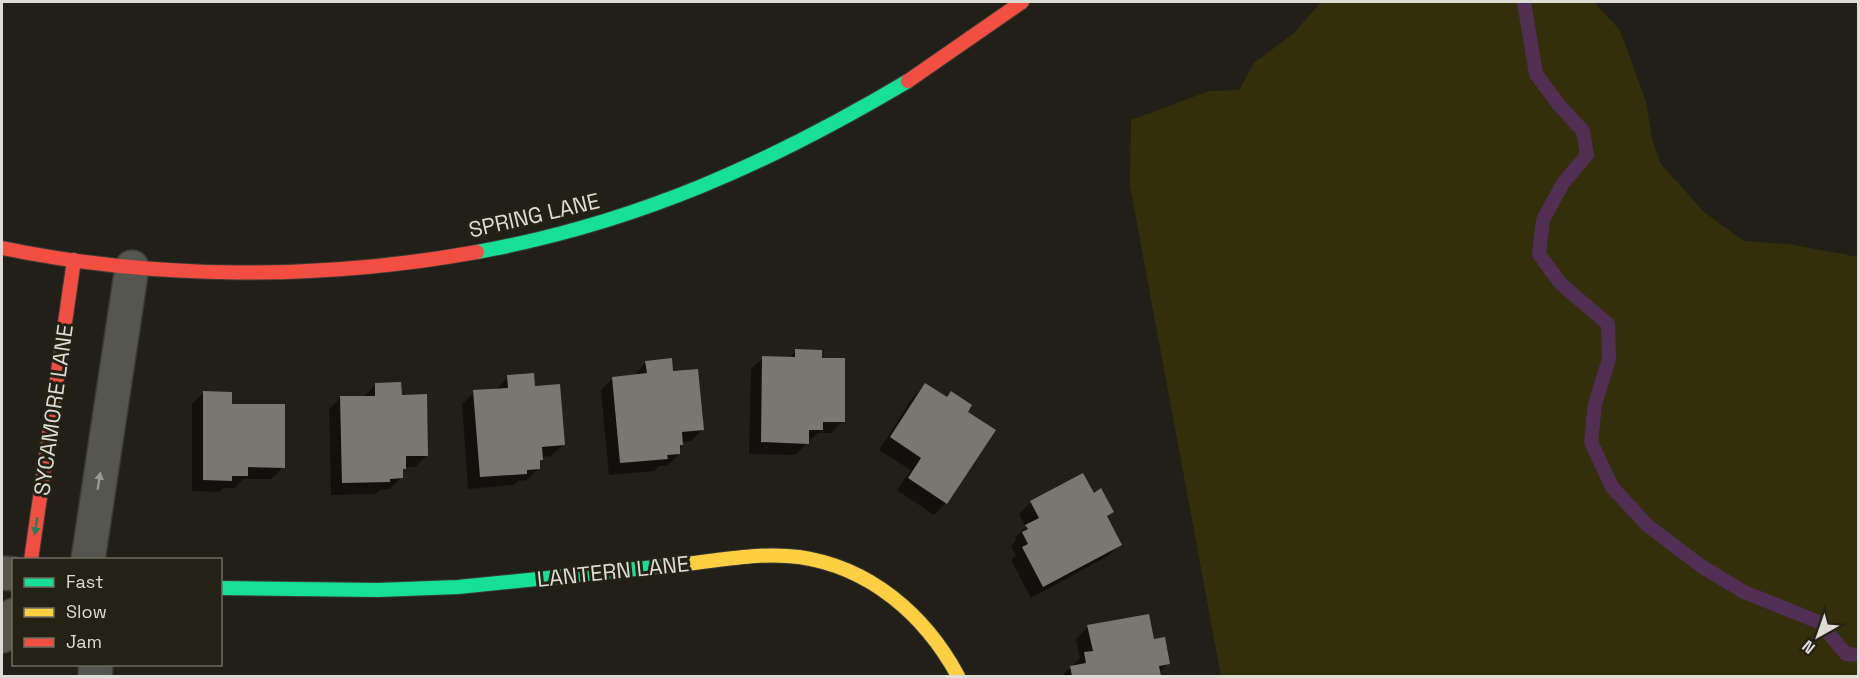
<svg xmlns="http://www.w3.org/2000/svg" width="1860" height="678" font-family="'Space Grotesk',sans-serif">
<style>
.green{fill:#332f0a}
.shadow{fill:#0007}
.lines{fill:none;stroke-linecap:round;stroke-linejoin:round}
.stream{stroke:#512f55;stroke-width:14}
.building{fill:#787771}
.street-casing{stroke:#3c3b36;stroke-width:36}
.fast-casing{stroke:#3c3b36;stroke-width:16}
.slow-casing{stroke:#3c3b36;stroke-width:16}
.jam-casing{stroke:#3c3b36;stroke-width:16}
.street{stroke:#565651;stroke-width:33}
.fast{stroke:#16e098;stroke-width:14}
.slow{stroke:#ffcf43;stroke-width:14}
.jam{stroke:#f24e42;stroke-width:14}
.oneway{fill:#9a9a93}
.oneway2{fill:#1c8156}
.labels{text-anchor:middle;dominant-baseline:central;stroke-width:6;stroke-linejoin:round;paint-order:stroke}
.street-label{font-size:22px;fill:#deddd5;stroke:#232214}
</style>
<rect width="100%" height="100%" fill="#201f18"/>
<path class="green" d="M1321,2H1594L1619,29L1624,41L1646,102L1652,139L1661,164L1704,212L1744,241L1789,244L1858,257V676H1221L1130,186L1131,120L1209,91L1239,90L1254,63L1294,33Z"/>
<path class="shadow" d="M796,351L820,359L843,421L831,433H818L795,455L749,454L751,369L763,358H789Z
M646,362L672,373L703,429L691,441L681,442L678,447L679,454L667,466H659L654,471L609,475L601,390L613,378L634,376Z
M508,377L533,387L563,445L551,456L541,457L538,462L539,468L527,480L518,481L514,485L468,489L462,404L474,392L496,390Z
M376,384L401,396L427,455L415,467H404L401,472V477L390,489L380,490L376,494L331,495L329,409L340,398L364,396Z
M925,385L966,412L946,503L934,515L897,490L911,470L879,450L913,397Z
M204,392L230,406L283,467L271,479H243L235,488H223L219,492L192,491V404Z
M1082,475L1093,495L1112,512L1106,518L1120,544L1108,556L1031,598L1011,560L1016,555L1011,546L1016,540L1015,538L1026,527L1019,514L1031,502Z
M1088,627L1153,641L1168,663L1159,673V676H1062L1080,658L1076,639Z"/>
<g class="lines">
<path class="stream" d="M1524,2L1536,74L1559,105L1583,131L1587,155L1563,183L1543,220L1539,254L1561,284L1608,324L1609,359L1595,404L1591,442L1612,487L1647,525L1701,566L1744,592L1819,622L1846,654L1858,655"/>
</g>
<path class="building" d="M795,349L822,350V358H845V422H823V430H809V444L761,442L762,356L795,357Z
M672,358L673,371L698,369L704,430L682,432L683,445H680V454L667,455L668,459L620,463L612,377L647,373L645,361Z
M534,373L535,386L560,384L565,445L542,447L543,460H540V469L527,470V474L480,477L473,390L508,388L507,375Z
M401,382L402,395L427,394L428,456H406V469H403V478L390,479V482L342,483L340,396H375V383Z
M925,383L947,397L951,391L972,405L968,412L996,430L947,504L908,478L921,458L890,437Z
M203,391L232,392V404H285V468L248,467V476H232V481L203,480Z
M1083,473L1094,493L1101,488L1114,512L1107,516L1122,545L1043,587L1022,547L1028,544L1022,532L1028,529L1025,525L1039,518L1030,501Z
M1149,614L1154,639L1165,637L1170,664L1159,666L1161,676H1072L1070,666L1086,663L1084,652L1093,651L1087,625Z"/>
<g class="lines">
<g class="street-casing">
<path id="street" d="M88,560L132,267
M2,573L14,574
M2,636L14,615
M95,676L96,664"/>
</g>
<g class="fast-casing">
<path id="fast" d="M477,252C637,223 770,163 908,81
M220,588L378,590L458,587L685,564"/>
</g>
<g class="slow-casing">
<path id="slow" d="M685,564C723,560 762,552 799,557C870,567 925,615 958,676"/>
</g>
<g class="jam-casing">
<path id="jam" d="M908,81L1022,2
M2,248C157,280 321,280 477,252
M31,560L74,260"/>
</g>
<use href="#street" class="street"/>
<use href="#fast" class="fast"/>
<use href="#slow" class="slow"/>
<use href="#jam" class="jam"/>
</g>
<defs><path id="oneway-solid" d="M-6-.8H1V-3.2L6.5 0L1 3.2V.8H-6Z" transform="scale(1.5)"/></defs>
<use class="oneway" href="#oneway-solid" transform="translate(99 481) rotate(-81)"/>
<use class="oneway2" href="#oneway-solid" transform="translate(36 526) rotate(98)"/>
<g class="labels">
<g class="street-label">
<text transform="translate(534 215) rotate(-13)">SPRING LANE</text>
<text transform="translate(53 410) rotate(-82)">SYCAMORE LANE</text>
<text transform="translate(613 571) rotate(-6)">LANTERN LANE</text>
</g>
</g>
<rect width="1860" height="678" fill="none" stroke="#deddd5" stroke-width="6"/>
<rect x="12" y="558" width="210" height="108" fill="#232214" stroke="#6e6d61" stroke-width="1.5"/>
<rect x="24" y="578" width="30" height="9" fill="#16e098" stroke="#6e6d61" stroke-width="1.5"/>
<text x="66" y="588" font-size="18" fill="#deddd5">Fast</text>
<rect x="24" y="608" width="30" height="9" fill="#ffcf43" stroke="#6e6d61" stroke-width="1.5"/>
<text x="66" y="618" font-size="18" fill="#deddd5">Slow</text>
<rect x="24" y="638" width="30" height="9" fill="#f24e42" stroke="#6e6d61" stroke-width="1.5"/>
<text x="66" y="648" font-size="18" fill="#deddd5">Jam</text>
<g transform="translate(1818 636) rotate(220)" stroke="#232214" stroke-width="4.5" paint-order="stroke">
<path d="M0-4.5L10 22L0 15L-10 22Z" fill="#deddd5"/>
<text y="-9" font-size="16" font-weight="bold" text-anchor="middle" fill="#deddd5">N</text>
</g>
</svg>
